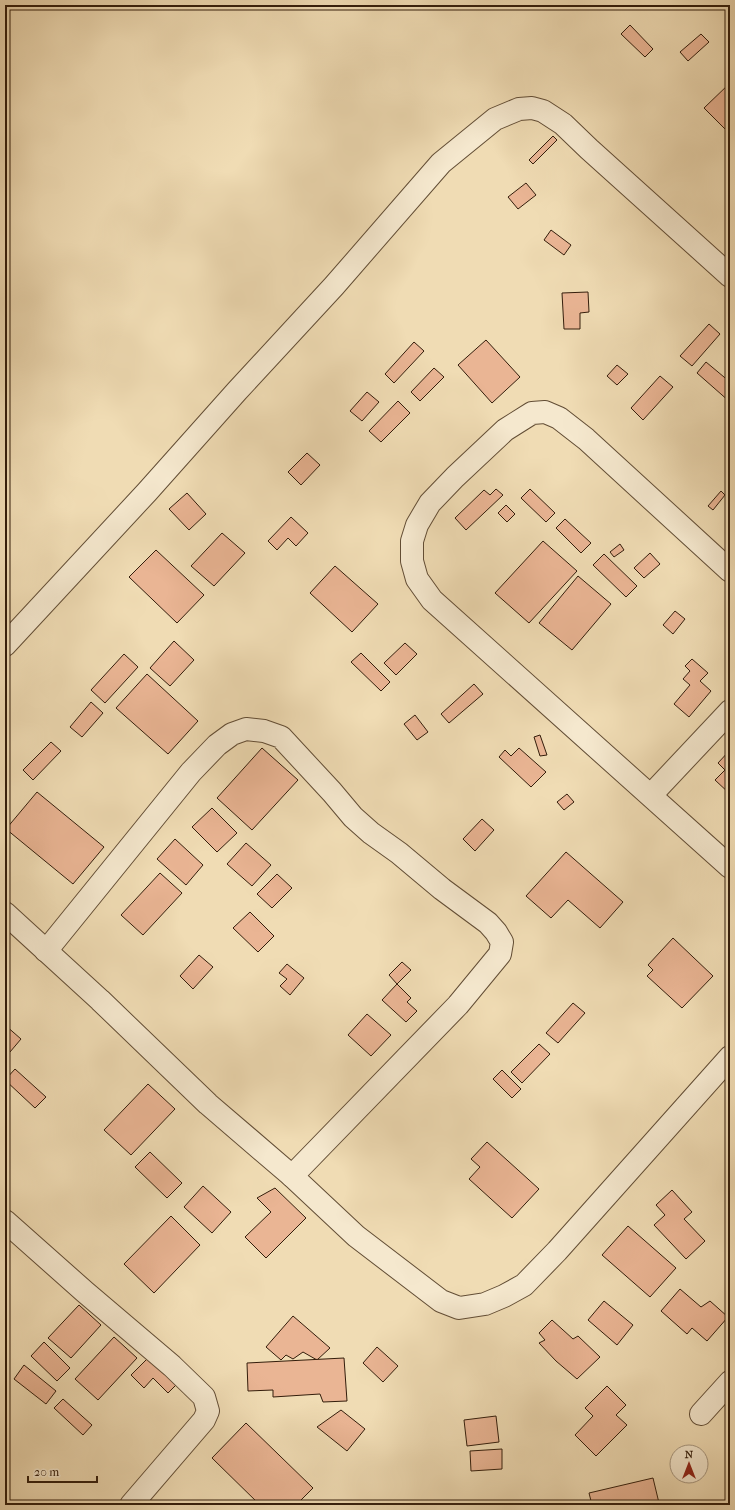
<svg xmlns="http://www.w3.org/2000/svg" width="735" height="1510" viewBox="0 0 735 1510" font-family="'IM FELL French Canon',serif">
	<rect width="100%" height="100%" fill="#f0dcb4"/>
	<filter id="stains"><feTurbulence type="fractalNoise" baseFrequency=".005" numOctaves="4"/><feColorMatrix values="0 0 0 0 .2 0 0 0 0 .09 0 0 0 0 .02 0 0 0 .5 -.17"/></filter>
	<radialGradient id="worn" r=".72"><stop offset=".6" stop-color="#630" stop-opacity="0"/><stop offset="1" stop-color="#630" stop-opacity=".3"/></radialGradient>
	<g fill="#eab594" stroke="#331d0b">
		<polygon points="630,25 653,49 645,57 621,34"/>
		<polygon points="701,34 709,42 688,61 680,52"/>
		<polygon points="730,83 730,134 704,108"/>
		<polygon points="553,136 557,140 533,164 529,160"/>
		<polygon points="526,183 536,195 518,209 508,197"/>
		<polygon points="551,230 571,245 564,255 544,240"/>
		<polygon points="588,292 589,312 580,313 580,329 564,329 562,293"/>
		<polygon points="709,324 720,334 692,366 680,356"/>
		<polygon points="486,340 520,377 492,403 458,365"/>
		<polygon points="414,342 424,351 394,383 385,374"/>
		<polygon points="706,362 730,382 730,402 697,373"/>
		<polygon points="617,365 628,374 617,385 607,376"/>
		<polygon points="434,368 444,377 420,401 411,392"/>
		<polygon points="660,376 673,387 643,420 631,408"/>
		<polygon points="367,392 379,402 362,421 350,411"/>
		<polygon points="398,401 410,413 381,442 369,431"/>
		<polygon points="307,453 320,465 301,485 288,472"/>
		<polygon points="496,489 503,495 466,530 455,518 484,490 490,495"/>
		<polygon points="530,489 555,513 546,522 521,498"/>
		<polygon points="721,491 725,495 713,510 708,506"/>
		<polygon points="187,493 206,514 189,530 169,509"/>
		<polygon points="506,505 515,514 507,522 498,513"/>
		<polygon points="291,517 308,533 296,546 288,538 277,550 268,541"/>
		<polygon points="565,519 591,543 581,553 556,528"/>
		<polygon points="222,533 245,553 214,586 191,566"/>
		<polygon points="543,541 577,571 529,623 495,593"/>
		<polygon points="620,544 624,550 614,557 610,552"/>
		<polygon points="156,550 204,595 177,623 129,577"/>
		<polygon points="650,553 660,564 644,578 634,568"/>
		<polygon points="604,554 637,586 626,597 593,565"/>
		<polygon points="335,566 378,604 352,632 310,593"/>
		<polygon points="578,576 611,604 572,650 539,623"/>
		<polygon points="675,611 685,619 673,634 663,625"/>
		<polygon points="174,641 194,660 170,686 150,668"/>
		<polygon points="405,643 417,654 396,675 384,663"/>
		<polygon points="361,653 390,682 381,691 351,662"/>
		<polygon points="124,654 138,667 105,703 91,690"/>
		<polygon points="692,659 708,673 700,681 711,691 689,717 674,704 690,685 683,679 690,671 685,666"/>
		<polygon points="147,674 198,721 168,754 116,708"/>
		<polygon points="474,684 483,694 449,723 441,714"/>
		<polygon points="91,702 103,713 82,737 70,727"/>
		<polygon points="415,715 428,732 417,740 404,724"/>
		<polygon points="540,735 547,755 540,756 534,737"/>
		<polygon points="51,742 61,751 33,780 23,770"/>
		<polygon points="262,748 298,780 252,830 217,798"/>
		<polygon points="519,748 546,772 531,787 499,757 505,750 511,756"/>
		<polygon points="730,750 730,794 715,780 725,770 718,763"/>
		<polygon points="37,792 104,847 73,884 6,829"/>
		<polygon points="567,794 574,802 564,810 557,802"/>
		<polygon points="212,808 237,833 217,852 192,827"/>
		<polygon points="482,819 494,830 475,851 463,839"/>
		<polygon points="175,839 203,865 186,885 157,859"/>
		<polygon points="246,843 271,865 252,886 227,864"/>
		<polygon points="566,852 623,902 600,928 568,900 551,918 526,896"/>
		<polygon points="160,873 182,893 143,935 121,915"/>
		<polygon points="277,874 292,888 272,908 257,894"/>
		<polygon points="250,912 274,936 258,952 233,928"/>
		<polygon points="673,938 713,976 682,1008 647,976 653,970 648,965"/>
		<polygon points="199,955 213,967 193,989 180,976"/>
		<polygon points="402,962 411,970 397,984 389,975"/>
		<polygon points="287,964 304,978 290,995 280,986 287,979 279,973"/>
		<polygon points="397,984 411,998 407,1002 417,1011 406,1022 382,1000"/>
		<polygon points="573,1003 585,1013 558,1043 546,1033"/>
		<polygon points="367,1014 391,1035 371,1056 348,1035"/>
		<polygon points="5,1025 21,1039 10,1052 5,1047"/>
		<polygon points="539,1044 550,1054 522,1083 511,1072"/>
		<polygon points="15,1069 46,1097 35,1108 5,1080"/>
		<polygon points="502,1070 521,1089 512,1098 493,1079"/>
		<polygon points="148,1084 175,1109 131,1155 104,1130"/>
		<polygon points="487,1142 539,1189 512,1218 469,1179 480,1167 471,1159"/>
		<polygon points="150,1152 182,1183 167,1198 135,1167"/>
		<polygon points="203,1186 231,1212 212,1233 184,1207"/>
		<polygon points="275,1188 306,1218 266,1258 245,1237 271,1212 257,1198"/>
		<polygon points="672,1190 692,1212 684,1219 705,1241 686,1259 654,1225 665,1215 656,1205"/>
		<polygon points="171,1216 200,1245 154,1293 124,1264"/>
		<polygon points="628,1226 676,1268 650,1297 602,1255"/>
		<polygon points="680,1289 701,1307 710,1301 728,1317 707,1341 692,1328 687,1334 661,1311"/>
		<polygon points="604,1301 633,1325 617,1345 588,1320"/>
		<polygon points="79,1305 101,1325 71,1358 48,1338"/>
		<polygon points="293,1316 330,1348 317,1360 303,1352 293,1359 286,1355 281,1360 266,1347"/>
		<polygon points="552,1320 573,1339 578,1336 600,1357 577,1379 556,1361 539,1343 545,1340 539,1333"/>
		<polygon points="114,1337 137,1358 98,1400 75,1379"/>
		<polygon points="44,1342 70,1368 57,1381 31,1356"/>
		<polygon points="377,1347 398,1366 383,1382 363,1363"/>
		<polygon points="150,1356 178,1383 168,1393 153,1378 144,1388 131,1375"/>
		<polygon points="344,1358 347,1401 323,1402 320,1394 273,1397 273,1390 248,1391 247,1363"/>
		<polygon points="24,1365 56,1391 46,1404 14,1379"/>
		<polygon points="607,1386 626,1405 616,1415 627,1425 596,1456 575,1435 593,1416 585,1408"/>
		<polygon points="63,1399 92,1425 83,1435 54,1408"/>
		<polygon points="341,1410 365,1429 347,1451 317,1427"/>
		<polygon points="496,1416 499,1442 467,1446 464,1420"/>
		<polygon points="246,1423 313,1488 296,1505 260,1505 212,1458"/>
		<polygon points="502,1449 502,1469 471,1471 470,1451"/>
		<polygon points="653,1478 659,1503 652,1505 592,1505 589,1493"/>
	</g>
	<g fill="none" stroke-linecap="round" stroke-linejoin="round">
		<g stroke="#624d35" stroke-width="24">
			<g id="street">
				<polyline points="730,571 586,439 559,418 545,412 532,413 505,430 455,477 430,503 417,525 412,541 412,561 417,579 432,600 730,867"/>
				<polyline points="5,645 147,492 237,391 334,286 441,163 495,119 519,109 532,108 543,111 563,124 589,149 730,276"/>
				<polyline points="651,795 730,711"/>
				<polyline points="5,913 100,1000 208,1104 292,1176 356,1236 441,1301 459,1308 485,1304 504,1296 524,1285 557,1251 730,1057"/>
				<polyline points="46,951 191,772 217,745 232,734 246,729 264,731 281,737 332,792 353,817 371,833 399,853 442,889 488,923 496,932 502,942 500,954 458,1005 292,1176"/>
				<polyline points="5,1221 85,1292 172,1366 204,1397 208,1411 204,1420 131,1505"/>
				<polyline points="701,1414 730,1382"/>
			</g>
		</g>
		<use href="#street" stroke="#f5e8ce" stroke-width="22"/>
	</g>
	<rect width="735" height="1510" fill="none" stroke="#f0dcb4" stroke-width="20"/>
	<rect x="6" y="6" width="723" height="1498" fill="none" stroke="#331d0b" stroke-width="2"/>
	<rect x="10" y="10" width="715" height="1490" fill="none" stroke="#331d0b"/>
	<g transform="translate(689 1464)"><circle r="19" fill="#f5e8ce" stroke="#a79780"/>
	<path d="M0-3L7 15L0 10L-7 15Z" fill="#8f2418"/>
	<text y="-6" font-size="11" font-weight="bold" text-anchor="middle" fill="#331d0b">N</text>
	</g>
	<path d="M28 1476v6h69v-6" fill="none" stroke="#331d0b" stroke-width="2"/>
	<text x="34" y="1476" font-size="12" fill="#331d0b" stroke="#f5e8ce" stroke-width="3" paint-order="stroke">20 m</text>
	<rect width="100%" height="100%" filter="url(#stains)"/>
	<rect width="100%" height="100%" fill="url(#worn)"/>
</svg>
